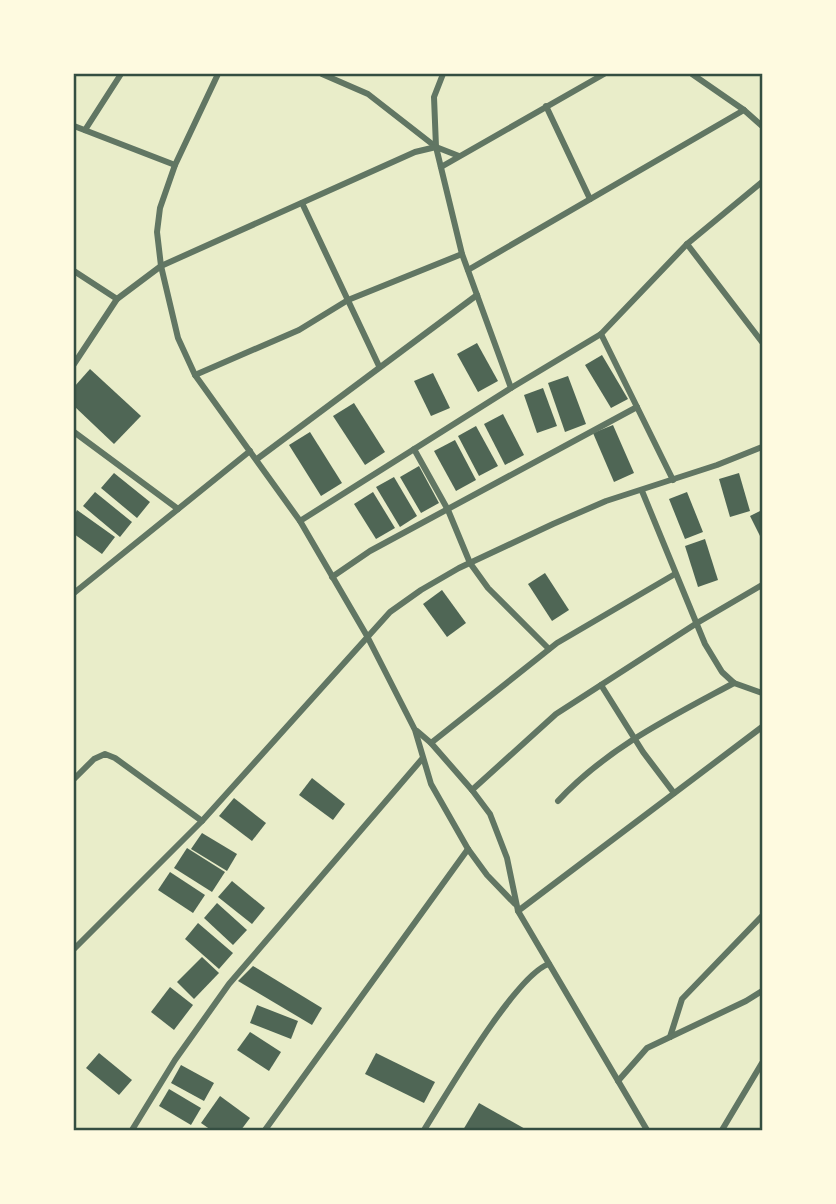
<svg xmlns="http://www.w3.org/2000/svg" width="836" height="1204" viewBox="0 0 836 1204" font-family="Manrope,sans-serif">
	<rect width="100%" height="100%" fill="#e9edc9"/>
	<g fill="#4f6655">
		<polygon points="477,343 498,381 478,392 457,354"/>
		<polygon points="602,355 628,399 611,408 585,365"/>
		<polygon points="90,369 141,416 114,444 74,406 74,387"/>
		<polygon points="433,373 450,408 431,416 414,381"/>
		<polygon points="568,376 586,424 565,432 548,383"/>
		<polygon points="543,388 557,426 537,433 524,395"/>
		<polygon points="354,403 385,452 365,465 333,416"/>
		<polygon points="503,414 524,455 505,465 484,424"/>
		<polygon points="613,425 634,473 614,482 593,433"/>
		<polygon points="476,426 498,466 479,476 458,436"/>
		<polygon points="310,432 342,483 321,496 289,445"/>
		<polygon points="455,440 476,480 456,491 434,451"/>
		<polygon points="419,466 439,503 421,513 400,477"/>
		<polygon points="114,473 150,502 137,518 101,488"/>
		<polygon points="739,473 750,511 730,517 719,479"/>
		<polygon points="394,477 417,516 400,527 376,487"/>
		<polygon points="95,492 132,522 120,537 83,506"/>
		<polygon points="373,492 395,528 376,539 354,504"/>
		<polygon points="687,492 703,532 685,539 669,499"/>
		<polygon points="77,510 115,537 102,554 74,534 74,516"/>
		<polygon points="762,510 762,540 750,516"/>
		<polygon points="705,539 718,580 698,587 685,546"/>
		<polygon points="545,573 569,610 552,621 528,584"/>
		<polygon points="442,590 466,623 447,637 423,604"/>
		<polygon points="312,778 345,804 333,820 299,795"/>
		<polygon points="234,798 266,823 252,841 219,816"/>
		<polygon points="202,833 237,854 227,871 191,849"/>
		<polygon points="187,848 225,872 212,892 174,868"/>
		<polygon points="170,872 205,895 193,913 158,890"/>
		<polygon points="232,881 265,908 252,924 218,897"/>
		<polygon points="217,903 247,930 233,945 204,918"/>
		<polygon points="198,923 233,953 219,969 185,939"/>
		<polygon points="202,957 219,973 194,999 177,982"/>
		<polygon points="253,966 322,1008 312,1025 238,981"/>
		<polygon points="170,987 193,1005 174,1030 151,1012"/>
		<polygon points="257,1005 298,1021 291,1039 250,1023"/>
		<polygon points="250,1032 281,1052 269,1071 237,1050"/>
		<polygon points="99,1053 132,1080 119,1095 86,1068"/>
		<polygon points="376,1053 435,1082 424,1103 365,1074"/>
		<polygon points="181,1065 214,1083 204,1101 171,1083"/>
		<polygon points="169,1089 201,1108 191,1125 159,1106"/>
		<polygon points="220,1096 250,1118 241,1130 211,1130 201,1123"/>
		<polygon points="479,1103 527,1130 463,1130"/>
	</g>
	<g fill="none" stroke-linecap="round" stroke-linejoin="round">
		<g stroke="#617663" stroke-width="6">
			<polyline points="218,74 175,165 160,208 157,232 161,266 178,338 195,375 300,521 367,636 415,730 431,784 468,849 487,875 515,904"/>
			<polyline points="322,74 368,94 436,147 459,156"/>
			<polyline points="443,74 434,97 436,147 462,254 511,388"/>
			<polyline points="692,74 744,110 762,126"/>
			<polyline points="546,106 590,199"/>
			<polyline points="74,126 175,165"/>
			<polyline points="85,130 121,74"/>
			<polyline points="441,167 604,74"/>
			<polyline points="302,203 379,366"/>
			<polyline points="687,244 762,342"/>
			<polyline points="468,270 744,110"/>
			<polyline points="74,271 117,299"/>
			<polyline points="601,334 673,480"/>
			<polyline points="74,364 117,299 161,266 415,152 436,147"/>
			<polyline points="195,375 299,330 348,300 462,254"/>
			<polyline points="74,432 178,509"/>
			<polyline points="414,449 448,510 470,563 488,588 549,649"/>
			<polyline points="257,459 477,295"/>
			<polyline points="642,491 705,644 722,672 734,683 762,693"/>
			<polyline points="300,521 511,388 601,334 687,244 762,182"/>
			<polyline points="332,577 370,551 637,407"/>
			<polyline points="74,593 250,451"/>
			<polyline points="601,685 643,752 674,793"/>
			<polyline points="417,731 431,743 472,790 490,814 507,858 518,911 647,1130"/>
			<polyline points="431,743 557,643 675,574"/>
			<polyline points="74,779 94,759 105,754 115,758 202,821"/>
			<polyline points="472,790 556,714 697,623 762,585"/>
			<path d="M558 801C607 748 671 717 734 683"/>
			<polyline points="518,911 762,727"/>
			<polyline points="74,949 202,821 390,612 421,590 459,568 553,524 606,501 717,465 762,447"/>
			<polyline points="670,1037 682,999 762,916"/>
			<polyline points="618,1081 647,1048 746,1001 762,991"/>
			<polyline points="132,1130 175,1060 229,984 422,759"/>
			<polyline points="265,1130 468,849"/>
			<path d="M424 1130C445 1097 516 974 549 964"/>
			<polyline points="722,1130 762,1063"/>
		</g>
	</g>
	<rect width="836" height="1204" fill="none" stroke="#fefae0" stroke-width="150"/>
	<rect x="75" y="75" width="686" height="1054" fill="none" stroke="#344e41" stroke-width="2.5"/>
</svg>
